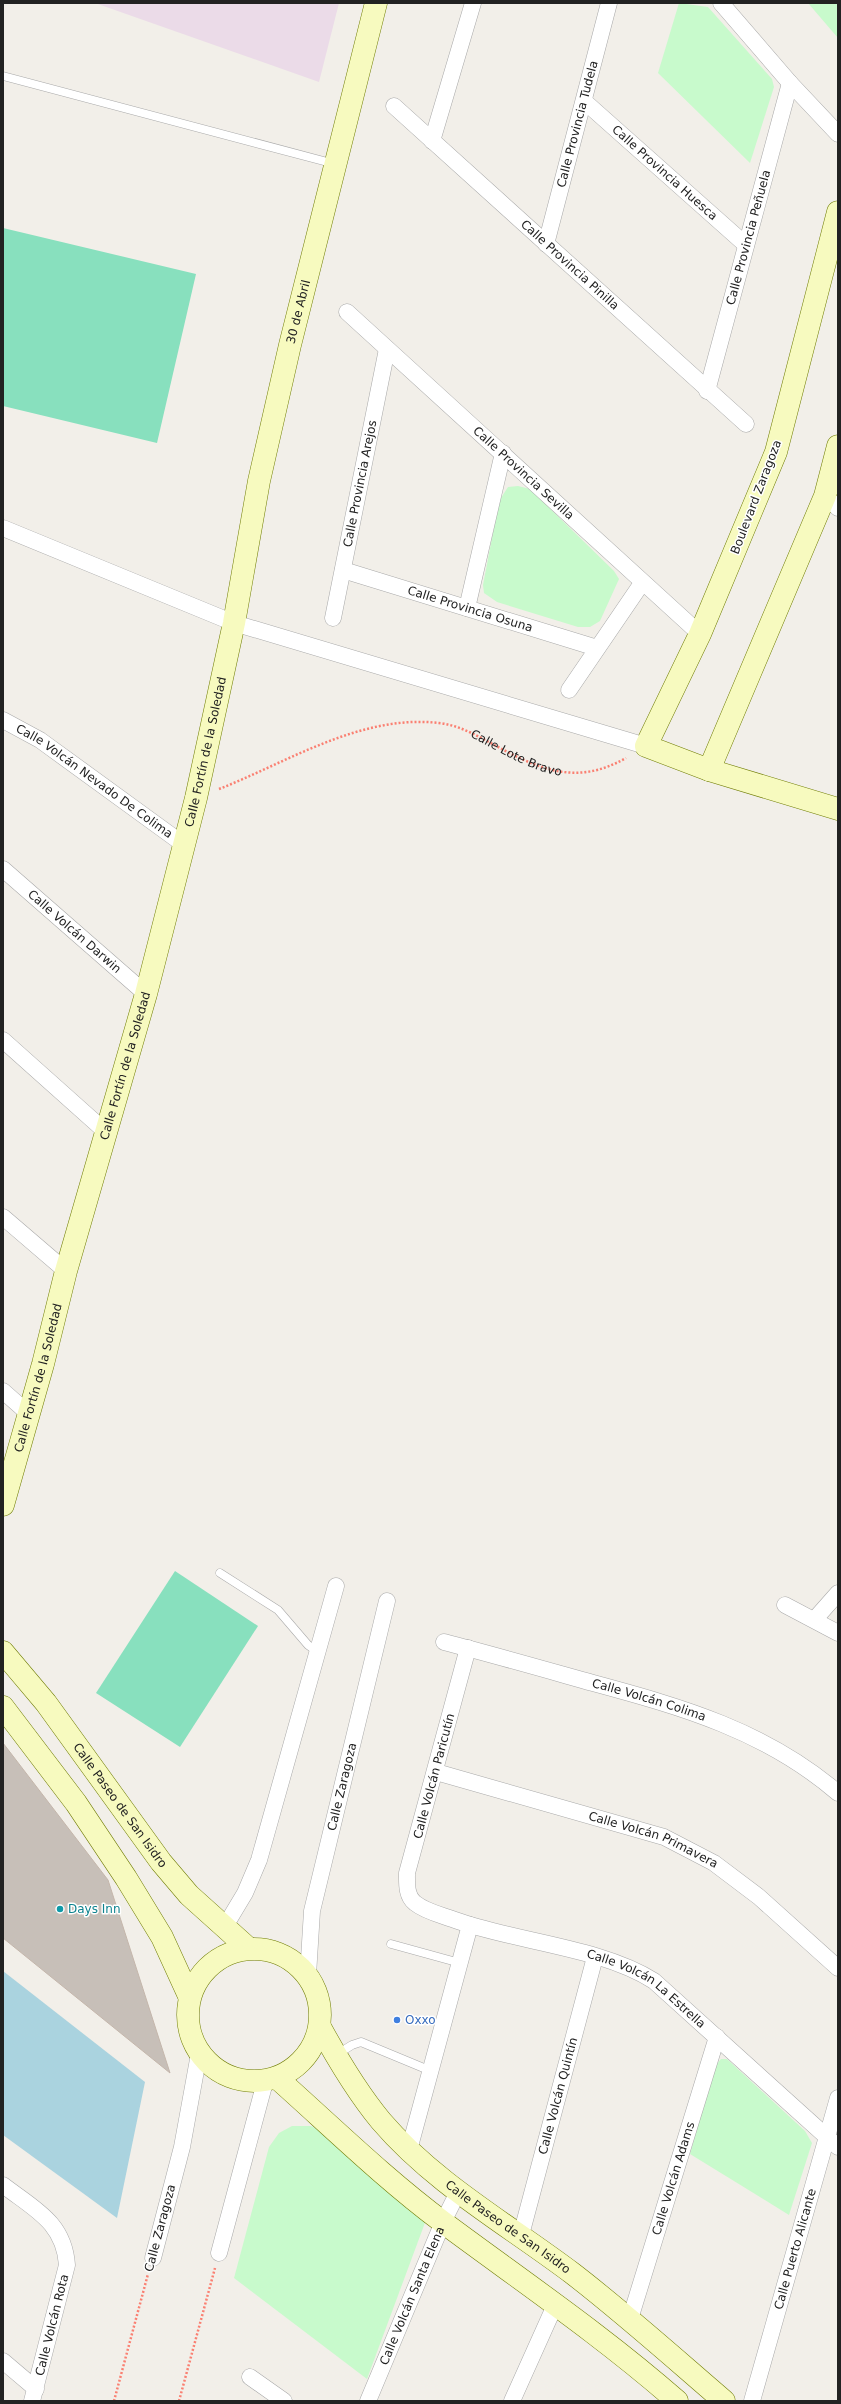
<svg xmlns="http://www.w3.org/2000/svg" width="841" height="2404" viewBox="0 0 841 2404" font-family="'DejaVu Sans',sans-serif">
	<rect width="100%" height="100%" fill="#f2efe9"/>
	<polygon fill="#ebdbe8" points="95,3 339,3 319,82"/>
	<g fill="#c8facc">
		<polygon points="679,3 708,7 772,79 774,87 750,163 658,73"/>
		<polygon points="808,3 838,3 838,38"/>
		<polygon points="518,486 530,489 614,571 619,579 600,621 590,627 578,627 497,602 484,593 483,585 499,501 508,487"/>
		<polygon points="721,2059 727,2059 805,2131 812,2143 789,2215 690,2154 714,2067"/>
		<polygon points="292,2126 311,2126 319,2130 426,2220 367,2379 234,2278 269,2147 279,2133"/>
	</g>
	<g fill="#88e0be">
		<polygon points="3,228 196,274 157,443 3,406"/>
		<polygon points="175,1571 258,1626 180,1747 96,1693"/>
	</g>
	<polygon fill="#aad3df" points="3,1971 145,2082 117,2218 3,2135"/>
	<polygon fill="#c7bfb8" stroke="#c4b6ab" points="3,1743 108,1880 170,2073 3,1938"/>
	<g fill="none" stroke-linecap="round" stroke-linejoin="round">
		<g stroke="#a9a9a9" stroke-width="9">
			<g id="lane">
				<polyline points="3,76 335,164"/>
				<polyline points="220,1573 278,1610 308,1645 318,1652"/>
				<polyline points="391,1944 460,1963"/>
				<polyline points="336,2055 352,2045 361,2042 431,2071"/>
			</g>
		</g>
		<g stroke="#a9a9a9" stroke-width="17">
			<g id="street">
				<polyline points="721,3 790,83 838,134"/>
				<path id="s2" d="M584 101 746 245"/>
				<path id="s3" d="M394 106 746 424"/>
				<polyline points="432,141 473,3"/>
				<path id="s4" d="M546 244 609 3"/>
				<path id="s5" d="M347 312 700 634"/>
				<path id="s6" d="M707 391 790 83"/>
				<polyline points="825,496 838,508"/>
				<polyline points="3,528 234,623 646,746"/>
				<path id="s7" d="M343 570 597 648"/>
				<polyline points="467,608 503,453"/>
				<path id="s8" d="M333 618 387 349"/>
				<polyline points="569,690 642,583"/>
				<path id="s9" d="M3 720 40 740 183 844"/>
				<path id="s10" d="M3 869 146 994"/>
				<polyline points="3,1040 106,1132"/>
				<polyline points="3,1217 66,1271"/>
				<polyline points="3,1391 29,1414"/>
				<polyline points="785,1605 838,1633"/>
				<polyline points="815,1619 838,1593"/>
				<path id="s11" d="M444 1642C494 1655 543 1669 593 1683 682 1707 766 1731 838 1793"/>
				<path id="s12" d="M468 1648 407 1873C407 1883 406 1896 415 1903 426 1912 442 1915 455 1920 516 1942 600 1947 654 1981L838 2147"/>
				<path id="s13" d="M436 1772 664 1837 714 1863 759 1897 838 1968"/>
				<polyline points="224,1928 245,1893 259,1860 336,1586"/>
				<path id="s14" d="M308 1975 312 1911 387 1601"/>
				<polyline points="409,2150 470,1925"/>
				<path d="M3 2185C34 2209 64 2222 67 2265L32 2401"/>
				<path id="s15" d="M521 2235 595 1957"/>
				<polyline points="219,2253 265,2082"/>
				<polyline points="153,2258 182,2147 199,2054"/>
				<path id="s16" d="M630 2319 717 2037"/>
				<polyline points="3,2361 36,2389"/>
				<polyline points="250,2377 284,2401"/>
				<path id="s17" d="M368 2401 443 2222 458 2192"/>
				<polyline points="512,2401 556,2303"/>
				<path id="s18" d="M752 2401 838 2098"/>
			</g>
		</g>
		<g stroke="#707d05" stroke-width="23">
			<g id="secondary">
				<polyline points="838,212 776,452 700,634 646,746 709,770 838,809"/>
				<polyline points="709,770 825,496 838,446"/>
				<path id="s19" d="M3 1505 43 1364 66 1271 146 994 196 798 234 623 259 481 290 345 376 3"/>
				<path id="s20" d="M3 1652 46 1703 161 1862 189 1895 248 1948"/>
				<polyline points="3,1707 76,1803 126,1878 162,1937 189,1996"/>
				<circle cx="254" cy="2015" r="66"/>
				<path id="s21" d="M320 2027C338 2060 357 2092 381 2121 434 2183 507 2224 572 2273 624 2313 674 2358 724 2401"/>
				<path d="M277 2078C332 2127 385 2179 444 2223 522 2281 603 2336 677 2401"/>
			</g>
		</g>
		<g stroke="#fa8072" stroke-width="2.5" stroke-dasharray="2 2" stroke-linecap="butt">
			<path id="s1" d="M219 789C288 762 361 714 439 723 457 725 472 733 487 741 535 767 573 788 626 758"/>
			<polyline points="114,2401 148,2274"/>
			<polyline points="179,2401 215,2268"/>
		</g>
		<use href="#lane" stroke="#fff" stroke-width="8"/>
		<use href="#street" stroke="#fff" stroke-width="16"/>
		<use href="#secondary" stroke="#f7fabf" stroke-width="22"/>
	</g>
	<circle fill="#0f9aa8" stroke="#fff" stroke-width="1.5" cx="60" cy="1909" r="4"/>
	<circle fill="#3f7fe0" stroke="#fff" stroke-width="1.5" cx="397" cy="2020" r="4"/>
	<g text-anchor="middle" stroke-width="3" stroke-linejoin="round" paint-order="stroke">
		<g font-size="12" fill="#222" stroke="#fff">
			<text dy="4" stroke="none"><textPath href="#s4" startOffset="124">Calle Provincia Tudela</textPath></text>
			<text dy="4" stroke="none"><textPath href="#s2" startOffset="108">Calle Provincia Huesca</textPath></text>
			<text dy="4" stroke="none"><textPath href="#s6" startOffset="159">Calle Provincia Peñuela</textPath></text>
			<text dy="4" stroke="none"><textPath href="#s3" startOffset="237">Calle Provincia Pinilla</textPath></text>
			<text dy="4" stroke="none"><textPath href="#s19" startOffset="1230">30 de Abril</textPath></text>
			<text dy="4" stroke="none"><textPath href="#s5" startOffset="239">Calle Provincia Sevilla</textPath></text>
			<text dy="4" stroke="none"><textPath href="#s8" startOffset="137">Calle Provincia Arejos</textPath></text>
			<text transform="translate(756 497) rotate(-69)" y="4">Boulevard Zaragoza</text>
			<text dy="4" stroke="none"><textPath href="#s7" startOffset="133">Calle Provincia Osuna</textPath></text>
			<text dy="4" stroke="none"><textPath href="#s19" startOffset="780">Calle Fortín de la Soledad</textPath></text>
			<text dy="4" stroke="none"><textPath href="#s1" startOffset="316">Calle Lote Bravo</textPath></text>
			<text dy="4" stroke="none"><textPath href="#s9" startOffset="110">Calle Volcán Nevado De Colima</textPath></text>
			<text dy="4" stroke="none"><textPath href="#s10" startOffset="95">Calle Volcán Darwin</textPath></text>
			<text dy="4" stroke="none"><textPath href="#s19" startOffset="456">Calle Fortín de la Soledad</textPath></text>
			<text dy="4" stroke="none"><textPath href="#s19" startOffset="132">Calle Fortín de la Soledad</textPath></text>
			<text dy="4" stroke="none"><textPath href="#s11" startOffset="213">Calle Volcán Colima</textPath></text>
			<text transform="translate(434 1776) rotate(-75)" y="4">Calle Volcán Paricutín</text>
			<text dy="4" stroke="none"><textPath href="#s14" startOffset="192">Calle Zaragoza</textPath></text>
			<text dy="4" stroke="none"><textPath href="#s20" startOffset="193">Calle Paseo de San Isidro</textPath></text>
			<text dy="4" stroke="none"><textPath href="#s13" startOffset="228">Calle Volcán Primavera</textPath></text>
			<text dy="4" stroke="none"><textPath href="#s12" startOffset="515">Calle Volcán La Estrella</textPath></text>
			<text dy="4" stroke="none"><textPath href="#s15" startOffset="144">Calle Volcán Quintín</textPath></text>
			<text dy="4" stroke="none"><textPath href="#s16" startOffset="147">Calle Volcán Adams</textPath></text>
			<text dy="4" stroke="none"><textPath href="#s21" startOffset="278">Calle Paseo de San Isidro</textPath></text>
			<text transform="translate(160 2228) rotate(-75)" y="4">Calle Zaragoza</text>
			<text dy="4" stroke="none"><textPath href="#s18" startOffset="158">Calle Puerto Alicante</textPath></text>
			<text dy="4" stroke="none"><textPath href="#s17" startOffset="114">Calle Volcán Santa Elena</textPath></text>
			<text transform="translate(52 2325) rotate(-76)" y="4">Calle Volcán Rota</text>
		</g>
		<g font-size="12" fill="#0d838f" stroke="#fff" text-anchor="start">
			<text x="68" y="1913">Days Inn</text>
		</g>
		<g font-size="12" fill="#366cbe" stroke="#fff" text-anchor="start">
			<text x="405" y="2024">Oxxo</text>
		</g>
	</g>
	<rect width="841" height="2404" fill="none" stroke="#222222" stroke-width="8"/>
</svg>
